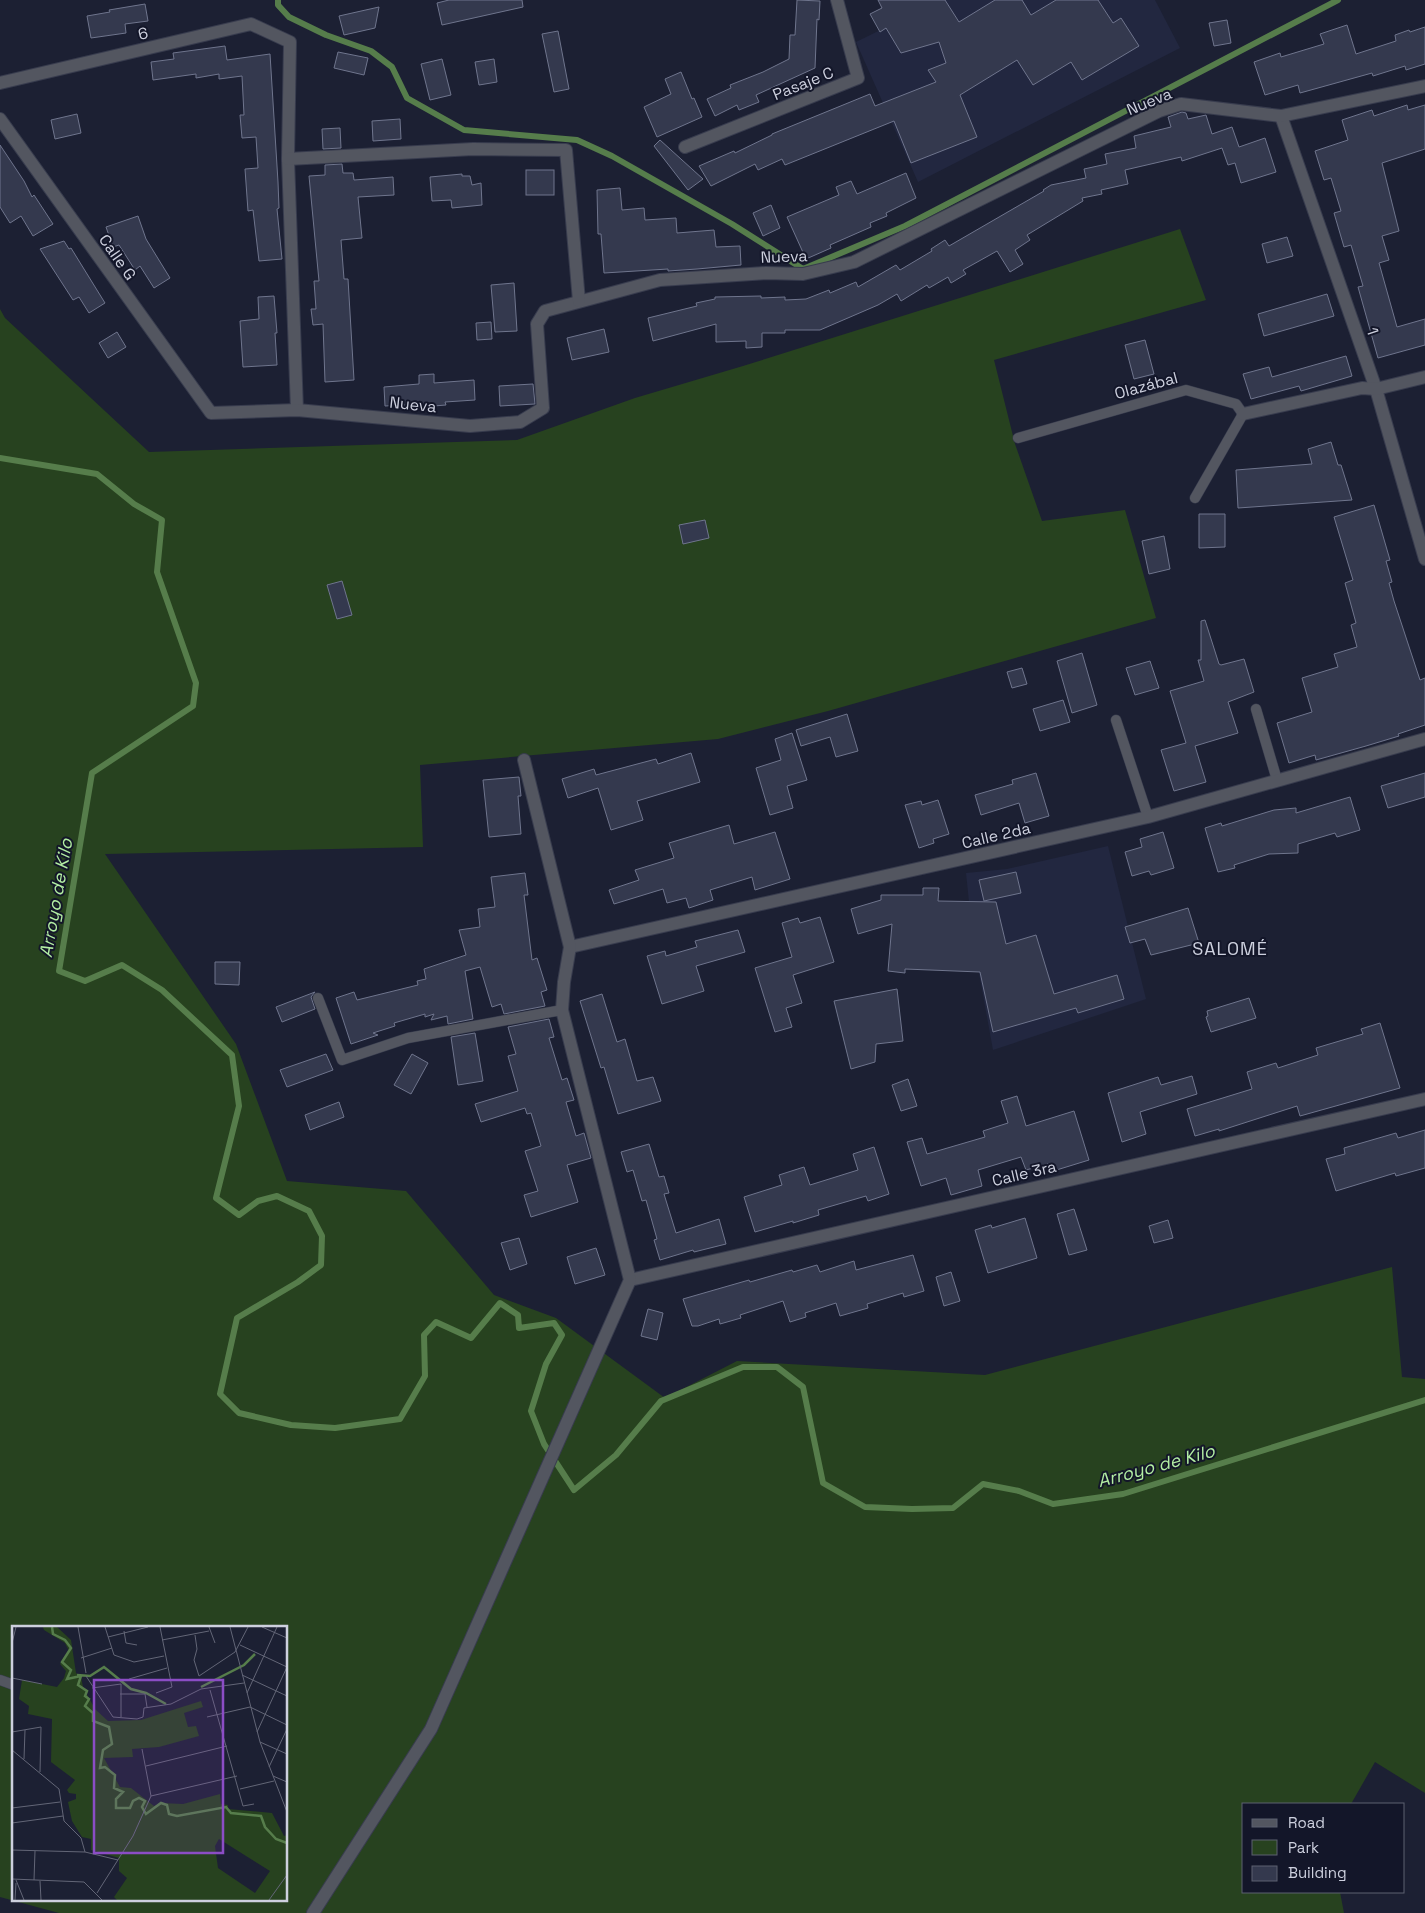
<svg xmlns="http://www.w3.org/2000/svg" width="1425" height="1913" viewBox="0 0 1425 1913" font-family="'Space Grotesk',sans-serif">
	<rect width="100%" height="100%" fill="#1c2033"/>
	<g fill="#222740">
		<polygon points="934,0 1155,0 1180,48 918,182 856,42 917,12"/>
		<polygon points="1108,846 1146,999 993,1050 973,940 966,873 1007,869"/>
	</g>
	<path fill="#27421f" fill-rule="evenodd" d="M1180 229 1206 300 994 360 1015 444 1042 521 1125 510 1156 618 828 711 718 739 420 765 423 847 105 854 236 1044 287 1181 406 1191 494 1295 556 1318 665 1398 737 1361 985 1375 1392 1267 1402 1377 1425 1379V1793L1375 1762 1351 1804H1244V1892H1340L1344 1913H59L0 1897V309L5 318 149 452 517 440 635 398 743 366ZM14 1627H286V1899H14Z"/>
	<g fill="none" stroke-linecap="round" stroke-linejoin="round">
		<g stroke="#567d4b" stroke-width="6">
			<polyline points="278,0 278,5 289,17 326,35 371,51 392,67 407,98 464,130 577,140 612,156 732,224 803,269 905,226 1338,0"/>
			<polyline points="0,458 97,474 134,504 162,520 157,572 196,683 193,706 92,773 59,971 85,981 122,965 162,990 232,1055 239,1106 216,1198 239,1215 258,1201 277,1196 309,1211 322,1236 321,1265 298,1282 237,1318 220,1394 239,1413 291,1425 335,1428 400,1419 425,1376 424,1335 436,1322 471,1338 500,1303 518,1315 519,1328 554,1323 562,1335 546,1364 531,1411 544,1444 574,1490 616,1455 661,1401 743,1367 777,1367 803,1387 823,1483 865,1507 912,1509 953,1508 983,1484 1019,1491 1053,1504 1123,1494 1425,1400"/>
		</g>
	</g>
	<g fill="#34394e" stroke="#6f758d">
		<polygon points="449,0 522,0 523,7 442,25 437,3"/>
		<polygon points="797,0 820,1 819,20 817,19 815,68 756,95 759,102 739,110 737,105 715,116 707,99 731,88 730,85 763,72 789,59 790,35 795,35"/>
		<polygon points="878,0 945,0 959,22 995,0 1022,0 1031,15 1056,0 1098,0 1113,23 1121,18 1139,46 1082,80 1071,62 1033,85 1017,60 960,95 977,137 911,163 894,121 785,165 782,159 758,170 755,164 711,186 699,166 734,151 735,153 772,135 772,134 870,94 875,106 936,82 928,70 946,63 939,42 901,53 886,28 880,32 870,14 882,8"/>
		<polygon points="145,4 148,21 125,24 126,33 91,38 87,16 110,12 109,10"/>
		<polygon points="379,7 375,28 344,35 339,16"/>
		<polygon points="1227,20 1231,43 1214,46 1209,23"/>
		<polygon points="1347,25 1356,54 1396,41 1395,35 1409,30 1410,32 1425,27 1425,64 1406,70 1405,66 1373,76 1372,73 1300,93 1298,85 1265,95 1254,62 1280,53 1281,57 1324,44 1320,34"/>
		<polygon points="558,31 569,89 554,92 542,34"/>
		<polygon points="225,46 227,60 270,54 278,182 279,208 277,209 282,259 259,261 253,210 248,211 245,169 258,168 256,137 242,138 240,115 244,115 242,76 219,79 219,74 196,78 196,74 153,80 151,62 174,59 173,53"/>
		<polygon points="338,52 368,58 364,75 334,68"/>
		<polygon points="442,59 451,95 430,100 421,64"/>
		<polygon points="494,59 497,82 479,85 475,62"/>
		<polygon points="681,72 692,99 694,98 702,117 657,137 644,107 671,94 665,79"/>
		<polygon points="1407,105 1408,110 1425,105 1425,149 1382,163 1399,231 1382,236 1389,260 1379,263 1397,327 1425,319 1425,345 1378,358 1358,287 1363,286 1351,245 1344,247 1334,213 1341,211 1331,178 1324,180 1315,151 1348,140 1342,120 1372,110 1374,116"/>
		<polygon points="1182,112 1186,113 1188,119 1206,115 1212,134 1232,127 1239,147 1265,138 1276,172 1241,183 1235,163 1228,165 1222,148 1182,161 1181,157 1125,170 1128,184 1101,190 1102,194 1082,198 1083,201 1027,235 1030,240 1015,250 1023,264 1010,272 997,251 963,270 966,274 951,283 948,277 929,288 927,285 901,301 897,294 878,305 820,330 785,330 785,333 762,333 762,347 746,348 746,341 716,342 716,324 653,341 648,318 697,306 696,303 715,299 715,297 761,296 761,298 785,297 785,300 806,299 829,290 830,293 856,282 858,287 896,265 900,270 932,251 931,249 945,240 949,246 1044,191 1043,190 1051,185 1086,178 1084,169 1107,164 1105,154 1136,148 1134,136 1171,127 1168,117"/>
		<polygon points="77,114 81,133 55,139 51,120"/>
		<polygon points="400,119 401,139 373,141 372,121"/>
		<polygon points="340,128 341,148 323,149 322,129"/>
		<polygon points="660,140 703,179 688,190 654,146"/>
		<polygon points="0,145 24,181 32,197 34,195 53,224 33,236 21,216 10,223 0,207"/>
		<polygon points="342,164 343,173 353,173 354,180 393,177 394,195 358,197 362,238 341,240 344,279 348,279 354,380 325,382 323,324 313,325 311,309 316,309 314,281 319,281 309,176 325,175 325,165"/>
		<rect x="526" y="170" width="28" height="25"/>
		<polygon points="906,173 916,198 886,213 887,216 870,223 871,227 830,245 831,248 806,259 787,217 839,195 836,187 851,181 857,194"/>
		<polygon points="462,174 462,176 470,176 472,185 481,183 482,205 452,208 451,200 432,201 430,177"/>
		<polygon points="620,188 622,210 644,208 645,220 676,218 677,233 714,230 716,247 740,246 741,265 697,269 668,271 668,269 604,273 601,234 598,234 597,190"/>
		<polygon points="771,205 780,228 763,236 753,213"/>
		<polygon points="138,216 146,239 170,278 154,288 140,266 135,270 119,245 113,247 106,227"/>
		<polygon points="1287,237 1293,256 1267,263 1262,244"/>
		<polygon points="64,241 69,249 71,248 105,303 89,313 79,297 73,300 40,249"/>
		<polygon points="514,283 517,331 495,332 491,285"/>
		<polygon points="1327,294 1334,316 1264,336 1258,314"/>
		<polygon points="274,296 277,333 275,333 277,365 243,367 240,321 259,319 258,297"/>
		<polygon points="491,322 492,339 477,340 476,323"/>
		<polygon points="604,329 609,352 572,360 567,338"/>
		<polygon points="117,332 126,347 108,358 99,343"/>
		<polygon points="1145,340 1154,374 1134,379 1125,345"/>
		<polygon points="1346,356 1352,376 1301,391 1299,386 1251,399 1243,374 1269,367 1272,377"/>
		<polygon points="434,374 434,383 474,380 475,400 445,402 446,405 421,407 421,404 385,406 384,387 419,384 419,375"/>
		<polygon points="533,384 535,404 500,406 499,386"/>
		<polygon points="1331,442 1338,465 1341,465 1352,500 1238,508 1236,470 1312,464 1308,449"/>
		<polygon points="1374,505 1390,560 1386,561 1392,582 1389,583 1394,601 1420,680 1425,678 1425,725 1398,734 1399,736 1366,746 1316,760 1315,755 1289,763 1277,723 1312,712 1302,678 1338,667 1334,654 1357,647 1351,625 1356,623 1345,583 1353,580 1334,517"/>
		<polygon points="1199,514 1225,514 1225,547 1199,548"/>
		<polygon points="705,520 709,538 683,544 679,525"/>
		<polygon points="1164,536 1170,569 1149,574 1142,541"/>
		<polygon points="342,581 352,615 337,619 327,585"/>
		<polygon points="1205,620 1219,664 1221,665 1244,659 1254,692 1228,702 1238,733 1195,746 1206,782 1174,791 1161,750 1186,743 1170,691 1204,681 1198,660 1201,660 1201,621"/>
		<polygon points="1082,653 1097,705 1072,713 1057,661"/>
		<polygon points="1150,661 1159,688 1135,695 1126,668"/>
		<polygon points="1022,668 1027,684 1012,688 1007,672"/>
		<polygon points="1063,700 1070,722 1040,731 1033,709"/>
		<polygon points="847,714 858,751 836,757 830,737 801,746 796,730"/>
		<polygon points="792,733 807,780 787,786 793,808 770,815 756,768 781,760 775,739"/>
		<polygon points="691,753 700,782 637,801 643,820 611,830 598,788 568,798 562,779 594,769 596,775 656,759 658,764"/>
		<polygon points="1036,773 1049,816 1025,823 1019,803 981,815 975,795 1013,784 1012,780"/>
		<polygon points="1425,773 1425,797 1388,808 1381,786"/>
		<polygon points="519,777 521,796 518,796 521,834 489,837 483,780"/>
		<polygon points="1350,797 1360,830 1337,837 1335,833 1298,844 1298,853 1269,854 1234,865 1235,868 1218,872 1205,828 1221,823 1222,826 1274,810 1296,808 1296,813"/>
		<polygon points="938,800 949,834 933,839 934,843 919,848 905,805 921,801 922,805"/>
		<polygon points="729,825 734,844 775,832 790,879 755,890 752,877 710,890 713,900 689,908 686,898 667,903 663,889 614,904 609,890 639,880 635,870 674,858 669,843"/>
		<polygon points="1163,832 1174,868 1151,875 1149,871 1132,876 1125,852 1142,847 1140,839"/>
		<polygon points="1016,872 1021,893 984,901 979,880"/>
		<polygon points="525,873 528,895 524,895 532,960 537,958 547,990 541,992 545,1006 504,1014 501,1004 492,1007 480,967 465,971 473,1019 448,1024 447,1016 431,1020 434,1014 425,1017 425,1014 394,1023 395,1026 373,1033 378,1035 351,1044 336,998 354,992 357,1000 418,985 417,981 426,979 424,969 466,955 459,930 480,927 478,909 495,907 491,877"/>
		<polygon points="923,888 939,888 938,901 996,902 1006,944 1036,935 1054,994 1117,975 1124,999 1078,1013 1076,1008 993,1032 980,972 905,969 905,973 888,971 892,924 858,934 851,909 881,900 881,895 923,895"/>
		<polygon points="1188,908 1199,943 1151,955 1145,939 1130,943 1125,927"/>
		<polygon points="820,917 834,962 793,975 802,1003 786,1008 792,1027 775,1032 755,968 792,957 782,923 798,918 800,923"/>
		<polygon points="738,930 745,952 696,966 704,991 662,1004 647,956 665,951 666,956 697,947 695,941"/>
		<polygon points="215,962 240,962 239,985 215,984"/>
		<polygon points="897,989 903,1041 876,1044 875,1062 851,1069 834,1001"/>
		<polygon points="315,992 311,997 315,1009 282,1022 276,1007"/>
		<polygon points="602,994 617,1042 625,1039 637,1081 653,1077 661,1101 618,1114 604,1067 601,1068 580,1001"/>
		<polygon points="1249,998 1256,1018 1211,1032 1206,1017 1208,1016 1207,1011"/>
		<polygon points="549,1019 554,1037 549,1038 562,1080 567,1078 574,1100 566,1102 576,1136 584,1133 591,1158 567,1165 578,1202 531,1217 524,1195 538,1191 525,1151 541,1146 531,1113 527,1114 525,1108 481,1122 475,1104 518,1091 508,1056 516,1054 508,1027"/>
		<polygon points="1380,1023 1400,1088 1300,1116 1297,1106 1219,1131 1219,1129 1195,1136 1187,1109 1252,1089 1247,1072 1276,1063 1278,1068 1318,1055 1316,1048 1363,1034 1361,1029"/>
		<polygon points="475,1033 483,1081 458,1085 451,1037"/>
		<polygon points="326,1054 333,1070 287,1087 280,1070"/>
		<polygon points="412,1054 428,1063 411,1094 394,1085"/>
		<polygon points="1192,1076 1197,1094 1140,1112 1146,1134 1122,1142 1108,1093 1158,1077 1161,1085"/>
		<polygon points="908,1079 917,1106 901,1111 892,1085"/>
		<polygon points="1017,1096 1026,1126 1074,1111 1089,1160 1050,1172 1048,1164 1026,1170 1021,1157 978,1170 982,1186 951,1195 946,1178 921,1186 907,1142 922,1138 927,1154 985,1137 983,1131 1008,1123 1001,1101"/>
		<polygon points="339,1102 344,1117 310,1130 305,1115"/>
		<polygon points="1425,1130 1425,1168 1396,1176 1395,1173 1336,1191 1326,1159 1345,1154 1344,1148 1365,1142 1396,1133 1398,1138"/>
		<polygon points="649,1144 659,1177 664,1176 669,1193 664,1194 676,1233 719,1219 726,1244 694,1252 693,1250 660,1260 654,1240 657,1239 646,1200 642,1201 633,1170 627,1172 621,1152"/>
		<polygon points="874,1147 889,1194 868,1201 866,1196 818,1210 819,1215 793,1223 793,1221 755,1232 744,1197 782,1185 779,1175 804,1167 810,1185 858,1170 853,1154"/>
		<polygon points="1074,1209 1087,1250 1069,1255 1057,1214"/>
		<polygon points="1025,1218 1037,1258 988,1273 975,1230 991,1225 992,1228"/>
		<polygon points="1168,1220 1173,1238 1154,1243 1149,1226"/>
		<polygon points="519,1238 527,1264 510,1270 501,1243"/>
		<polygon points="596,1248 605,1275 575,1284 567,1257"/>
		<polygon points="913,1255 924,1291 904,1297 903,1293 867,1304 868,1308 840,1316 836,1303 805,1313 806,1317 790,1322 783,1301 740,1315 741,1318 720,1324 719,1319 698,1326 692,1326 683,1299 749,1280 750,1282 792,1270 793,1272 817,1265 820,1272 854,1261 856,1270"/>
		<polygon points="951,1272 960,1301 944,1306 936,1277"/>
		<polygon points="648,1309 663,1313 657,1340 641,1336"/>
	</g>
	<g fill="none" stroke-linecap="round" stroke-linejoin="round">
		<g stroke="#383c4e" stroke-width="11">
			<g id="service">
				<polyline points="1018,438 1186,390 1236,404 1243,414 1195,498"/>
				<polyline points="1256,709 1277,780"/>
				<polyline points="1116,720 1148,817"/>
				<polyline points="318,998 342,1060 408,1038 562,1010"/>
				<polyline points="0,1680 14,1685"/>
			</g>
		</g>
		<g stroke="#383c4e" stroke-width="14">
			<g id="minor">
				<polyline points="0,83 251,24 290,42 288,159 297,410"/>
				<polyline points="1281,116 1376,389 1425,559"/>
				<polyline points="0,119 211,413 297,410 470,426 520,422 543,408 537,324 545,311 660,280 766,273 803,274 854,262 1159,111 1181,104 1281,116 1425,86"/>
				<polyline points="685,147 858,78 837,0"/>
				<polyline points="288,159 473,149 566,150 579,301"/>
				<polyline points="1243,414 1362,388 1376,389 1425,377"/>
				<polyline points="570,947 1148,817 1425,739"/>
				<polyline points="630,1280 1425,1099"/>
				<polyline points="313,1913 431,1729 630,1280 562,1010 564,982 570,947 524,760"/>
			</g>
		</g>
		<use href="#service" stroke="#535660" stroke-width="10"/>
		<use href="#minor" stroke="#535660" stroke-width="12"/>
	</g>
	<g text-anchor="middle" stroke-width="4" stroke-linejoin="round" paint-order="stroke">
		<g font-size="16" fill="#cdd0de" stroke="#131629">
			<text transform="translate(143 33) rotate(-13)" y="6">6</text>
			<text transform="translate(803 83) rotate(-22)" y="6">Pasaje C</text>
			<text transform="translate(1149 101) rotate(-22)" y="6">Nueva</text>
			<text transform="translate(784 256) rotate(-2)" y="6">Nueva</text>
			<text transform="translate(118 257) rotate(55)" y="6">Calle G</text>
			<text transform="translate(1373 331) rotate(71)" y="6">1</text>
			<text transform="translate(1146 385) rotate(-15)" y="6">Olazábal</text>
			<text transform="translate(413 404) rotate(6)" y="6">Nueva</text>
			<text transform="translate(996 835) rotate(-13)" y="6">Calle 2da</text>
			<text transform="translate(1024 1173) rotate(-13)" y="6">Calle 3ra</text>
		</g>
		<g font-size="18" font-style="italic" fill="#b3eea3" stroke="#131629">
			<text transform="translate(56 898) rotate(-80)" y="6">Arroyo de Kilo</text>
			<text transform="translate(1156 1466) rotate(-15)" y="6">Arroyo de Kilo</text>
		</g>
		<g font-size="18" letter-spacing="1" fill="#cdd0de" stroke="#131629">
			<text x="1230" y="955">SALOMÉ</text>
		</g>
	</g>
	<g transform="translate(12 1626)">
		<rect width="275" height="275" fill="#1c2033"/>
		<path d="M31 1H45L59 14 64 47 69 51 71 61 83 83 96 95 129 94 189 75 191 81 172 87 176 101 184 100 187 110 147 121 120 123 121 131 92 132 108 161 119 162 142 180 149 177 171 178 208 168 209 178 216 179V183L260 187 272 210 275 209V274H105L102 271 115 252 107 245V232L79 224V213L70 211 60 195 56 176 64 173V168L57 167 55 164 63 154 39 136 40 93 16 88 17 80 7 73 10 54 45 61 52 52 54 45 48 38 57 25 53 17 32 4ZM207 213 258 245 243 267 206 242 203 220Z" fill="#27421f" fill-rule="evenodd"/>
		<path fill="none" stroke="#567d4b" stroke-width="2.5" d="M40 1 41 8 53 14 59 22 50 36 59 44 55 53 69 50 66 59 75 65 73 70 77 73 73 80 81 87V95L97 101 100 118 91 124 88 142 93 141 103 149 102 162 111 166 104 173V182H118L121 175 127 172 133 175 130 181 134 188 149 177 155 179 157 188 165 190 214 181 219 187 249 190 253 201 264 213 275 217M65 49 78 50 92 41 119 63 134 67 154 78M189 61 232 39 243 28"/>
		<path fill="none" stroke="#636677" stroke-width="1" d="M66 1 74 47M93 1 102 29 122 36 152 30M197 1 203 17M218 1 248 116 275 186M250 1 275 12M112 5 114 17 125 19M183 9 185 23 182 34 187 50 223 26 236 1M96 11 136 1M150 14 197 5M0 17 4 1M228 19 275 41M69 32 100 22M230 49 275 70M74 50 101 91 125 93 131 91 132 82 159 78 189 63 232 57M0 52 30 58M117 53 155 42M80 62 109 58V91M198 64 231 180 242 178M144 67 160 61 148 1M235 67 265 1M108 68H133L135 81M195 91 238 81 275 99M0 106 29 101 28 146M245 106 275 41M248 116 275 128M0 124 47 163 52 195 69 212 73 226M12 133 13 104M134 140 215 120M257 141 275 103M261 150 275 156M228 163 262 155M139 170 225 150M0 182 48 176M0 197 51 190M0 224 73 226 106 234M0 253 72 256 90 274M4 254 12 274M22 254 23 225M28 255 29 274M85 267 121 210 139 170 130 123M3 274 4 257M257 274 275 249"/>
		<path fill="#8b4dc5" fill-opacity="0.15" stroke="#8b4dc5" stroke-width="2.5" d="M82 54H211V227H82Z"/>
		<rect width="275" height="275" fill="none" stroke="#cdd0de" stroke-width="2.5"/>
	</g>
	<rect x="1242" y="1803" width="162" height="90" fill="#131629" stroke="#5d6071"/>
	<rect x="1252" y="1819" width="25" height="8" fill="#535660" stroke="#5d6071"/>
	<text x="1288" y="1828" font-size="15" fill="#cdd0de">Road</text>
	<rect x="1252" y="1840" width="25" height="15" fill="#27421f" stroke="#5d6071"/>
	<text x="1288" y="1853" font-size="15" fill="#cdd0de">Park</text>
	<rect x="1252" y="1866" width="25" height="15" fill="#34394e" stroke="#5d6071"/>
	<text x="1288" y="1878" font-size="15" fill="#cdd0de">Building</text>
</svg>
